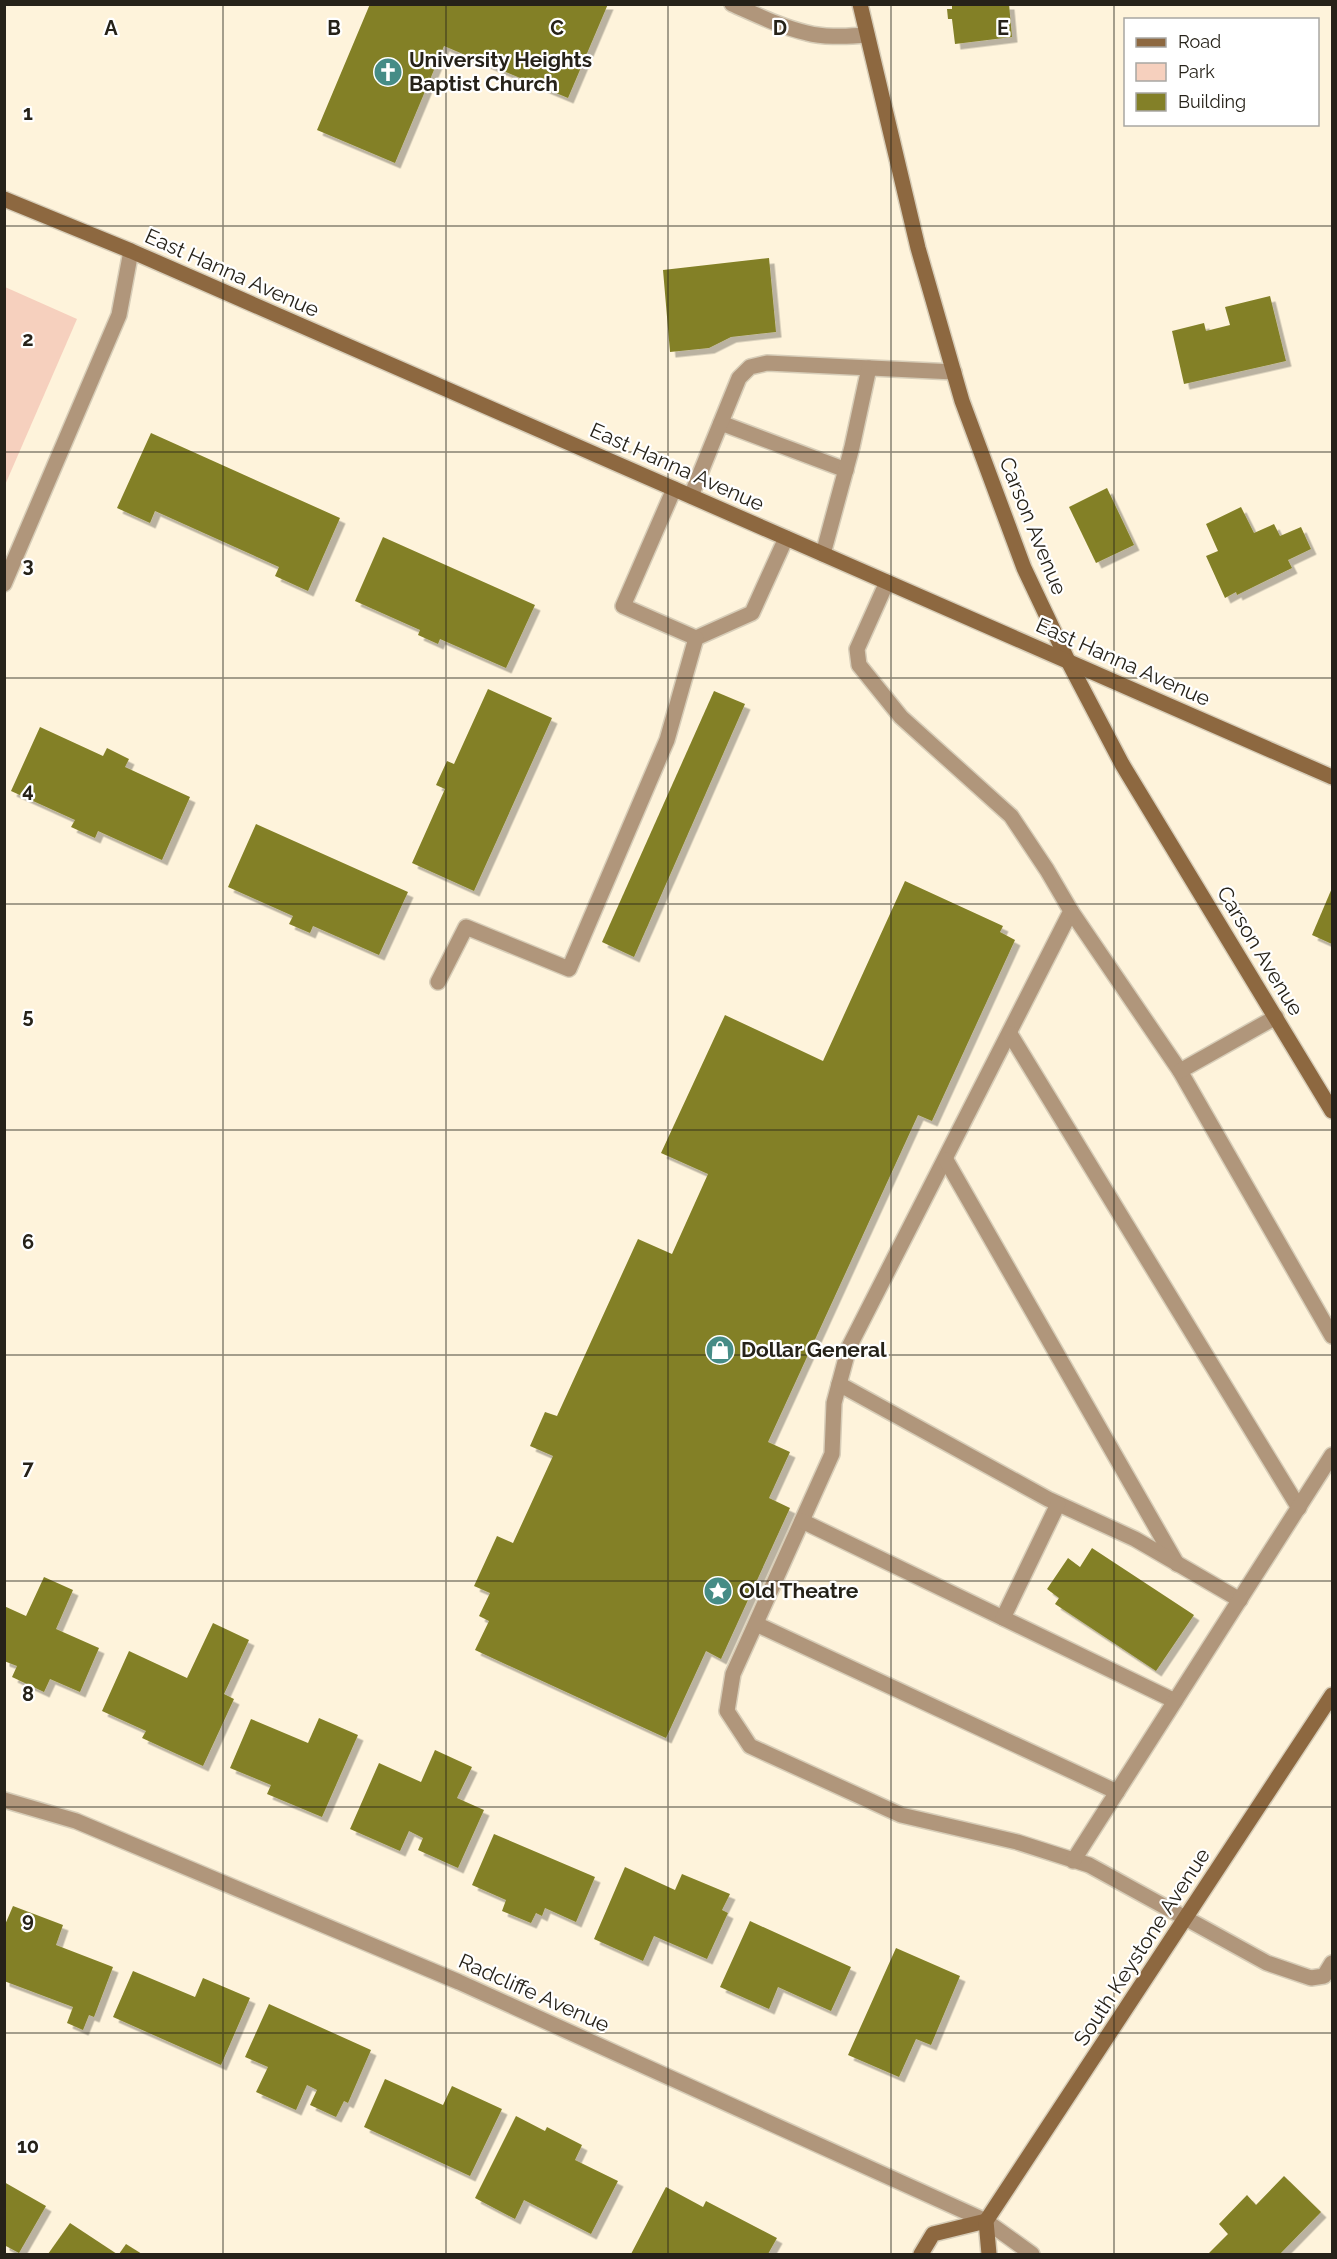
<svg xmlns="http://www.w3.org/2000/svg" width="1337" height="2259" viewBox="0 0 1337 2259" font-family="Raleway,sans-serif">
	<defs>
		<filter id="shadow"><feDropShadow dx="5.5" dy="5.5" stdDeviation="0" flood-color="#0004"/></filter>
	</defs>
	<rect width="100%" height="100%" fill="#fef3db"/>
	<polygon fill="#f6d0be" points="5,287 77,319 5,485"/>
	<g fill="#838028" filter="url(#shadow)">
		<polygon points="370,4 608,4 568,98 444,46 395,163 317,130"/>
		<polygon points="952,4 1009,4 1012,37 955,44 952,19 948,19 947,9 952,9"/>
		<polygon points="769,258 776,332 731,337 709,348 670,352 663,270"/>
		<polygon points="1270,296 1286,361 1184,384 1172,331 1204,323 1206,331 1230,325 1225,307"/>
		<polygon points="151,433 340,518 308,591 275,576 279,567 155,511 150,523 117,508"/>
		<polygon points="1107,488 1134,545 1096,563 1069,507"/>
		<polygon points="1241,507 1254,533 1274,524 1280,536 1301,527 1311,549 1288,560 1292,568 1237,595 1236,592 1225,598 1206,556 1218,551 1206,524"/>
		<polygon points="383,537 535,605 506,668 440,639 438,644 418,635 420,630 355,601"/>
		<polygon points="488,689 552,718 474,891 412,863 445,789 436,785 447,761 454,764"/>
		<polygon points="714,691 745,704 634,957 602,942"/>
		<polygon points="40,727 103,756 107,748 129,759 125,767 190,797 162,860 98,831 95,838 71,827 75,820 11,791"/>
		<polygon points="256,824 408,892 379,955 313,926 310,933 289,924 293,916 228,887"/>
		<polygon points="905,881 1003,926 1000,932 1015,940 932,1121 918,1115 768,1442 790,1452 769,1498 790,1508 721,1659 706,1651 666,1738 475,1650 489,1621 479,1616 490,1593 474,1586 497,1536 513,1543 553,1456 530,1446 545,1412 557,1416 638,1239 672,1254 708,1174 661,1153 725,1015 823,1061"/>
		<polygon points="1332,888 1332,944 1312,935"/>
		<polygon points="1092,1548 1194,1615 1156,1671 1055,1604 1059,1598 1047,1589 1068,1558 1080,1567"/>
		<polygon points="44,1577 73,1590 56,1629 99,1648 80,1692 50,1679 44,1692 12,1677 17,1666 4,1661 4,1606 26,1616"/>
		<polygon points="213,1623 249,1640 224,1694 234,1699 203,1766 142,1738 146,1731 102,1711 129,1651 187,1678"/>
		<polygon points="319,1718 358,1735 322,1817 267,1794 271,1785 230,1768 251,1719 308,1743"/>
		<polygon points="435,1750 472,1767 457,1798 484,1810 458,1868 418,1850 423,1838 409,1831 400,1851 350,1829 379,1763 421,1782"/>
		<polygon points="494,1834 595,1877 576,1922 545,1908 542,1916 536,1913 531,1923 502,1911 506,1900 472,1885"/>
		<polygon points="625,1867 675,1890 682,1874 730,1894 722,1910 728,1913 707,1959 654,1936 643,1961 594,1939"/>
		<polygon points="13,1906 63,1925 56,1945 113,1967 94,2017 89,2015 83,2030 67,2023 73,2007 4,1981 4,1927"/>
		<polygon points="750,1921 851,1967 831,2011 778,1987 769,2009 720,1987"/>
		<polygon points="896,1948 960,1976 931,2045 916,2039 899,2077 848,2055"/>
		<polygon points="133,1971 195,1997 203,1978 250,1998 221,2065 113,2017"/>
		<polygon points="269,2004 371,2050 348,2103 344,2101 336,2117 310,2105 317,2090 307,2085 296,2110 256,2092 268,2067 245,2057"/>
		<polygon points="385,2079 443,2105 452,2086 502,2109 470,2176 364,2127"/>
		<polygon points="516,2116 545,2131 547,2127 582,2145 575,2160 618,2181 591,2234 524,2200 515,2219 475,2198"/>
		<polygon points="1284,2176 1321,2212 1280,2254 1208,2254 1228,2234 1219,2224 1247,2195 1256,2205"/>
		<polygon points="4,2182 46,2206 19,2253 4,2245"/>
		<polygon points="666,2187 703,2207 706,2201 777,2238 768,2254 631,2254"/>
		<polygon points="70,2223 117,2254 48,2254"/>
		<polygon points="126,2244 142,2254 119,2254"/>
	</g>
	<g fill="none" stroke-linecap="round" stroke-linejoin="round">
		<g stroke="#d7cdb8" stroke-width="18">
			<g id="service">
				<path d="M732 4C757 15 781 27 807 33 826 38 847 36 867 35"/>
				<polyline points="721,423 846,470"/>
				<polyline points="691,496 739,378 750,367 767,363 954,372"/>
				<polyline points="823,554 852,447 869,368"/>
				<polyline points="887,582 857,649 859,665 901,717 1011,816 1047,870 1071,911 849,1347 834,1403 832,1454 733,1674 727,1711 750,1746 901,1815 1017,1842 1089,1865 1267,1963 1311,1978 1324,1976 1332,1963"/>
				<polyline points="4,584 119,315 131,251"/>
				<polyline points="696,638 752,613 786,538"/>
				<polyline points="1071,911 1180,1071 1332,1336"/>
				<polyline points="438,982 466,927 569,969 667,740 696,638 623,606 674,489"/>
				<polyline points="1010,1034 1299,1508"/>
				<polyline points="1180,1071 1276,1017"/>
				<polyline points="946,1160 1177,1564"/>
				<polyline points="839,1384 1048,1499 1135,1539 1240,1600"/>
				<polyline points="802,1521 1175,1701"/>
				<polyline points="1003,1618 1058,1504"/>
				<polyline points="756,1624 1117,1792 1073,1861"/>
				<polyline points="1117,1792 1332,1455"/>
			</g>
		</g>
		<g stroke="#d7cdb8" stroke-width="18">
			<polyline id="minor" points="4,1800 76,1821 459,1982 986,2221 1032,2254"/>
		</g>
		<g stroke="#d7cdb8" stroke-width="18">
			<g id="secondary">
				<polyline points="860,4 918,248 962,401 1024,568 1068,661 1122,764 1332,1111"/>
				<polyline points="4,199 131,251 1332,777"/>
				<polyline points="921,2254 933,2234 986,2221"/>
				<polyline points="989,2254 986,2221 1332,1695"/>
			</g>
		</g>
		<use href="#service" stroke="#b0967b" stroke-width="15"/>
		<use href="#minor" stroke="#b0967b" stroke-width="15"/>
		<use href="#secondary" stroke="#8d6840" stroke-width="15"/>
	</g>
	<path fill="none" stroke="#262219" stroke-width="1.5" stroke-opacity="0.55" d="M223 4V2254M446 4V2254M668 4V2254M891 4V2254M1114 4V2254M4 226H1332M4 452H1332M4 678H1332M4 904H1332M4 1130H1332M4 1355H1332M4 1581H1332M4 1807H1332M4 2033H1332"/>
	<defs>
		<g id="church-disc" transform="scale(1.5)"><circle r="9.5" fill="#468c86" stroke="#fff"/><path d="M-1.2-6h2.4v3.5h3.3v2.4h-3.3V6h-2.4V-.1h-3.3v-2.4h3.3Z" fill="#fff"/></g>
		<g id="shop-disc" transform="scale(1.5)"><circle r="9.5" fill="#468c86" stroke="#fff"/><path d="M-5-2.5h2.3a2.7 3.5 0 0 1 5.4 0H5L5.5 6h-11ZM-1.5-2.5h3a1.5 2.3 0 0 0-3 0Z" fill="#fff"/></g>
		<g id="sight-disc" transform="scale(1.5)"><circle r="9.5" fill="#468c86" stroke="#fff"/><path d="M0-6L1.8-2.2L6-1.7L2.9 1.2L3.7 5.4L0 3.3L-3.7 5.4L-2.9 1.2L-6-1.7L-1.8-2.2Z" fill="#fff"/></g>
	</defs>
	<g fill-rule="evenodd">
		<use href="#church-disc" x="388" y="72"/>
		<use href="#shop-disc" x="720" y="1350"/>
		<use href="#sight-disc" x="718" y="1591"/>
	</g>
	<g text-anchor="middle" stroke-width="4.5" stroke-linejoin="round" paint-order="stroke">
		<g font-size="21" font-weight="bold" fill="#262219" stroke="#fff" text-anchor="start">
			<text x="409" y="67">University Heights<tspan x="409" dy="24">Baptist Church</tspan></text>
			<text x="741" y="1357">Dollar General</text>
			<text x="739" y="1598">Old Theatre</text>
		</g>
		<g font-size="21" fill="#262219" stroke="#fff">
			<text transform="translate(232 273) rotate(24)" y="7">East Hanna Avenue</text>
			<text transform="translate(677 467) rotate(24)" y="7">East Hanna Avenue</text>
			<text transform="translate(1033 526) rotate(68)" y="7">Carson Avenue</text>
			<text transform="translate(1123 662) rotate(24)" y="7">East Hanna Avenue</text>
			<text transform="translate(1260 951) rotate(59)" y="7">Carson Avenue</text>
			<text transform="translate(1142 1947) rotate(-57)" y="7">South Keystone Avenue</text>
			<text transform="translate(534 1993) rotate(24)" y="7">Radcliffe Avenue</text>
		</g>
	</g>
	<g font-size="20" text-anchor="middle" font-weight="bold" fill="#262219" stroke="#fff" stroke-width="4.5" stroke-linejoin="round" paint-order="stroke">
		<text x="111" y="35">A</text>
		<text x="334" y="35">B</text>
		<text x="557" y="35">C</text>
		<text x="780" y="35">D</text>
		<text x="1003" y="35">E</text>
		<text x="28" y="120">1</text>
		<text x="28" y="346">2</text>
		<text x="28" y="572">3</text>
		<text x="28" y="797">4</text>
		<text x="28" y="1023">5</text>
		<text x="28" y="1249">6</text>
		<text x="28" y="1475">7</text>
		<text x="28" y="1701">8</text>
		<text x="28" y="1927">9</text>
		<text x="28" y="2153">10</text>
	</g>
	<rect width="1337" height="2259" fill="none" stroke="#262219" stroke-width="12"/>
	<rect x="1124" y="18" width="195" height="108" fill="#ffffff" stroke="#a8a7a3" stroke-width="1.5"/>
	<rect x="1136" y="38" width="30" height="9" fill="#8d6840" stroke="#a8a7a3" stroke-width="1.5"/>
	<text x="1178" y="48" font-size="18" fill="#262219">Road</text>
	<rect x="1136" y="63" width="30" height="18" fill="#f6d0be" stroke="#a8a7a3" stroke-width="1.5"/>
	<text x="1178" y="78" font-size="18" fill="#262219">Park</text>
	<rect x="1136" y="93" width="30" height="18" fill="#838028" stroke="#a8a7a3" stroke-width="1.5"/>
	<text x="1178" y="108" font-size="18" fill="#262219">Building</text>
</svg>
